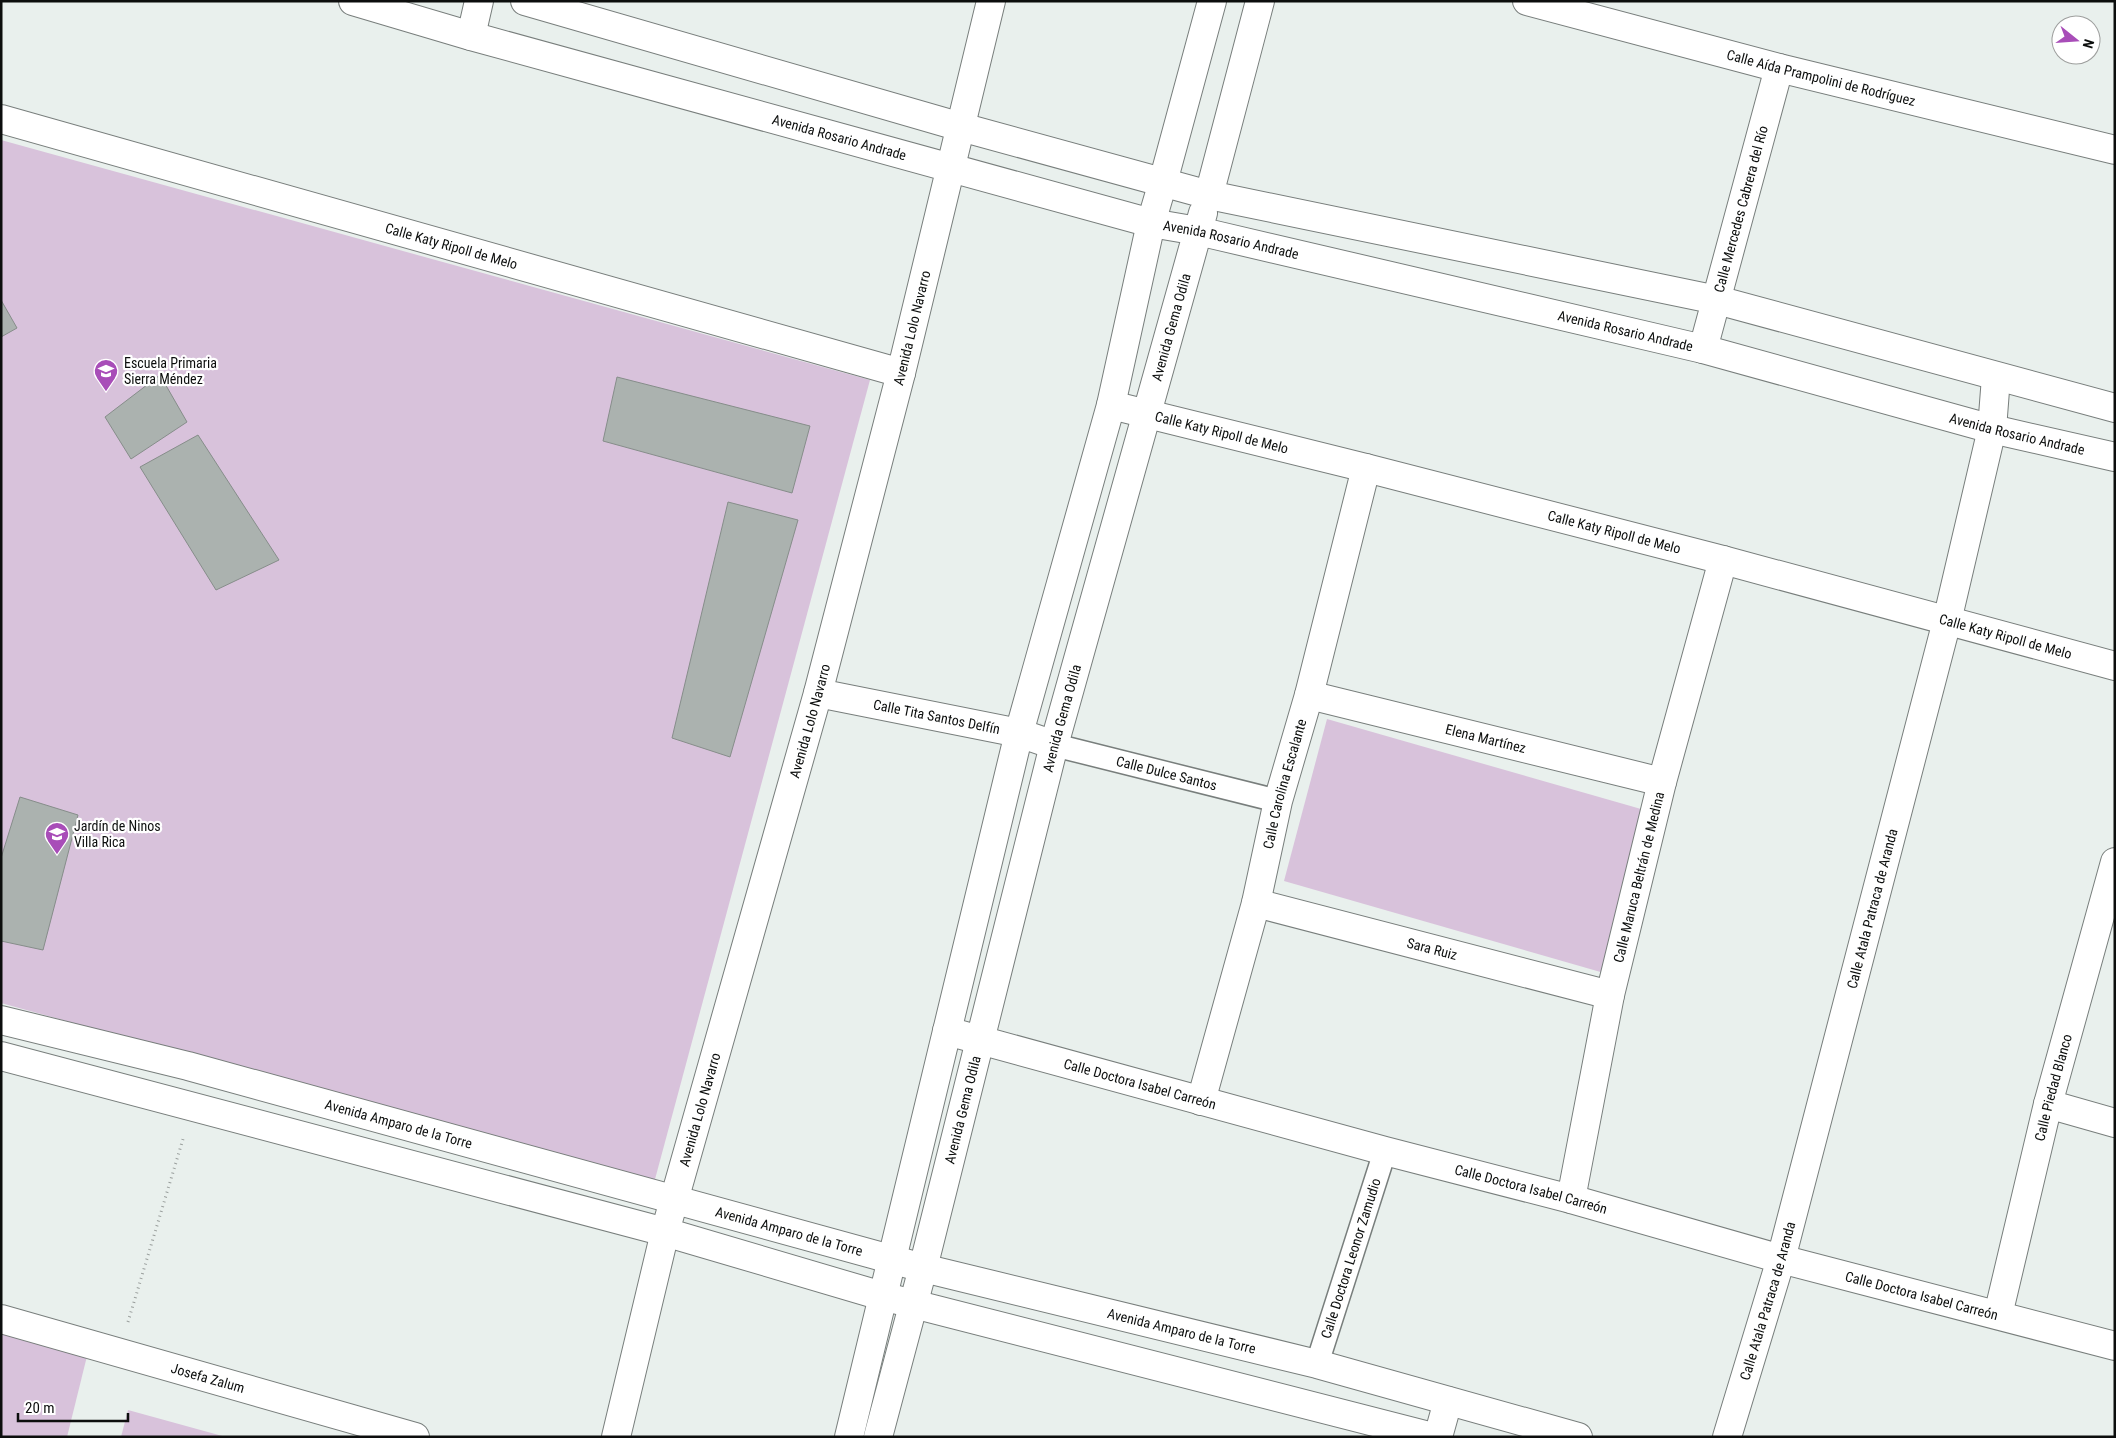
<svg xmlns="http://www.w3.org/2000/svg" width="2116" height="1438" viewBox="0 0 2116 1438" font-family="'Roboto Condensed',sans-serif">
	<rect width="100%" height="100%" fill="#e9f0ed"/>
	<g fill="#d8c2db">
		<polygon points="1,140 870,380 654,1183 1,1003"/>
		<polygon points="1327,719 1648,811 1611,975 1284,881"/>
		<polygon points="1,1324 90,1344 67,1437 1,1437"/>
		<polygon points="128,1410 226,1437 121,1437"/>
	</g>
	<g fill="#abb2af" stroke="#868d8a">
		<polygon points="1,300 17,328 1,337"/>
		<polygon points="160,375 187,422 131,459 105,417"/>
		<polygon points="617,377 810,426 792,493 603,441"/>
		<polygon points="198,435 279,560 216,590 140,467"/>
		<polygon points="728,502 798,520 730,757 672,738"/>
		<polygon points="20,797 78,815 43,950 1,941 1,858"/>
	</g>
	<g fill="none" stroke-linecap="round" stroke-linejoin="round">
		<g stroke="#787e7c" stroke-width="25">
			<g id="pedestrian">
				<path id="s1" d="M1054 745 1278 801"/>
				<path id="s2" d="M1317 1364 1385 1151"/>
			</g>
		</g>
		<g stroke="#787e7c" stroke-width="30">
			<g id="minor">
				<path id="s3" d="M1527 1 1779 68 2115 150"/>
				<polyline points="471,36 479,1"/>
				<path id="s4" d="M1 119 901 373"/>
				<polyline points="1163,182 1212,1"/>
				<polyline points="1209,195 1260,1"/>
				<path id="s5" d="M1703 349 1779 68"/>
				<path id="s6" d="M1111 405 1366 468 1723 560 2115 666"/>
				<path id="s7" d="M818 693 1019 733 1054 745"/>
				<path id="s8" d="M1309 695 1662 782"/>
				<path id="s9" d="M1256 903 1610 995"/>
				<path id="s10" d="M947 1031 1385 1151 1571 1199 1781 1259 2115 1346"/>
				<path id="s11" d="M1201 1101 1256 903 1278 801 1309 695 1366 468"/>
				<polyline points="2048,1104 2115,1123"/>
				<path id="s12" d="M1571 1199 1610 995 1662 782 1723 560"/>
				<path id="s13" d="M1998 1315 2048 1104 2115 862"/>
				<path id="s14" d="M1 1319 415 1437"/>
				<path id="s15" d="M616 1437 665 1232 818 693 901 373 991 1"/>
				<polyline points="1438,1437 1448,1401"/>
				<path id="s16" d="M1727 1437 1781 1259 1947 621 1992 429 1996 377"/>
			</g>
		</g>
		<g stroke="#787e7c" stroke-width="30">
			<g id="tertiary">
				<path id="s17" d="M353 1 471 36 1151 223 1198 231 1703 349 1992 429 2115 457"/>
				<polyline points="525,1 961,127 1209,195 1717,300 2115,408"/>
				<path id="s18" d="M1 1020 188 1066 923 1268 1317 1364 1578 1437"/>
				<polyline points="1,1056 665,1232 882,1296 1433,1437"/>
				<polyline points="849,1437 1019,733 1111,405 1151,223 1163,182"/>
				<path id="s19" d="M878 1437 923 1268 1054 745 1203 213"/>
			</g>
		</g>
		<polyline stroke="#9a9f9d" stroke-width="3" stroke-dasharray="1 4" stroke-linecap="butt" points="128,1322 183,1139"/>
		<use href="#pedestrian" stroke="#fff" stroke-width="22"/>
		<use href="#minor" stroke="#fff" stroke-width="28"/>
		<use href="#tertiary" stroke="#fff" stroke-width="28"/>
	</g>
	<defs>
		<g id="school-pin" transform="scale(1.25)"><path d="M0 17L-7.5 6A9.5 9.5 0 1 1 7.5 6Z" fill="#a84db8" stroke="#fff"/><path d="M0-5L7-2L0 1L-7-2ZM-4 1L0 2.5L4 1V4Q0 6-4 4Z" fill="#fff"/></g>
	</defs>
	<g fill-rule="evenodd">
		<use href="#school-pin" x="106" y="371"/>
		<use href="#school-pin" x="57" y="834"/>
	</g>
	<g text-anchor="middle" stroke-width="4.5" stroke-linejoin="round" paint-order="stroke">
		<g font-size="14" fill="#0c0e0d" stroke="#fff">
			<text dy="5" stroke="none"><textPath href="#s3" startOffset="304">Calle Aída Prampolini de Rodríguez</textPath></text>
			<text dy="5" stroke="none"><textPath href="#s17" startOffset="505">Avenida Rosario Andrade</textPath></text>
			<text dy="5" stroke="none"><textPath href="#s5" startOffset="145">Calle Mercedes Cabrera del Río</textPath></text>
			<text dy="5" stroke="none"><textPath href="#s17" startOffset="910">Avenida Rosario Andrade</textPath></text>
			<text dy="5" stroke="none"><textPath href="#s4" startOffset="468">Calle Katy Ripoll de Melo</textPath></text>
			<text dy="5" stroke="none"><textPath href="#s19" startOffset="1148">Avenida Gema Odila</textPath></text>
			<text dy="5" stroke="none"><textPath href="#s15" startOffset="1148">Avenida Lolo Navarro</textPath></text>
			<text dy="5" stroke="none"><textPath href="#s17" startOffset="1315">Avenida Rosario Andrade</textPath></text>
			<text dy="5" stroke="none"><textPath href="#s6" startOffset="114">Calle Katy Ripoll de Melo</textPath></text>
			<text dy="5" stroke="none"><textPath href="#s17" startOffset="1720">Avenida Rosario Andrade</textPath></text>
			<text dy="5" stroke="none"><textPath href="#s6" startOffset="519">Calle Katy Ripoll de Melo</textPath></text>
			<text dy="5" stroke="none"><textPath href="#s6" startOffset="924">Calle Katy Ripoll de Melo</textPath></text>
			<text dy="5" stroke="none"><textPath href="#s7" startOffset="121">Calle Tita Santos Delfín</textPath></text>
			<text dy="5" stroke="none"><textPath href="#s19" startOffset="742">Avenida Gema Odila</textPath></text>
			<text dy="5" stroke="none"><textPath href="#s15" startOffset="742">Avenida Lolo Navarro</textPath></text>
			<text dy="5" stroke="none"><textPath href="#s8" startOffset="182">Elena Martínez</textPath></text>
			<text dy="5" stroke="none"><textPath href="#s1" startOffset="116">Calle Dulce Santos</textPath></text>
			<text dy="5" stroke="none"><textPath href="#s11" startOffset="328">Calle Carolina Escalante</textPath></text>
			<text dy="5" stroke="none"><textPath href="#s12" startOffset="329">Calle Maruca Beltrán de Medina</textPath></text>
			<text dy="5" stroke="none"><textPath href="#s16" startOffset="548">Calle Atala Patraca de Aranda</textPath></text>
			<text dy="5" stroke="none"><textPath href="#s9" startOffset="182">Sara Ruiz</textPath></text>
			<text dy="5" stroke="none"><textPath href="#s10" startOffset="200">Calle Doctora Isabel Carreón</textPath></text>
			<text dy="5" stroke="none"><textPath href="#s13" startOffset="234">Calle Piedad Blanco</textPath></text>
			<text dy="5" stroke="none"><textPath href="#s19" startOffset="338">Avenida Gema Odila</textPath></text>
			<text dy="5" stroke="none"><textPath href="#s15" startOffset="338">Avenida Lolo Navarro</textPath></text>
			<text dy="5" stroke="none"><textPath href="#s18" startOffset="411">Avenida Amparo de la Torre</textPath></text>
			<text dy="5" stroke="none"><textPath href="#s10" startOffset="605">Calle Doctora Isabel Carreón</textPath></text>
			<text dy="5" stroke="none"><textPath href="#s18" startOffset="816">Avenida Amparo de la Torre</textPath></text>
			<text dy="5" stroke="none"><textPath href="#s2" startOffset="111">Calle Doctora Leonor Zamudio</textPath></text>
			<text dy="5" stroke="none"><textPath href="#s10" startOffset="1010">Calle Doctora Isabel Carreón</textPath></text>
			<text dy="5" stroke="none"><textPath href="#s16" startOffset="142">Calle Atala Patraca de Aranda</textPath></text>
			<text dy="5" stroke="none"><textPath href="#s18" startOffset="1221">Avenida Amparo de la Torre</textPath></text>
			<text dy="5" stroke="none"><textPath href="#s14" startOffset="215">Josefa Zalum</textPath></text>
		</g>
		<g font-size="14" fill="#0c0e0d" stroke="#fff" text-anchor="start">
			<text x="124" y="368">Escuela Primaria<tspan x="124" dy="16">Sierra Méndez</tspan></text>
			<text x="74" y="831">Jardín de Ninos<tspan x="74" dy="16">Villa Rica</tspan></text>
		</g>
	</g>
	<rect width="2116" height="1438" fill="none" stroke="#0c0e0d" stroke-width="5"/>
	<g transform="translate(2076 40) rotate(107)"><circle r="24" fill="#ffffff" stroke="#9e9f9e"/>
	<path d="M0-4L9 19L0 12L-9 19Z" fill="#a84db8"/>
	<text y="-8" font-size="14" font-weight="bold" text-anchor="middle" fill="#0c0e0d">N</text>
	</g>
	<path d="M18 1413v8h110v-8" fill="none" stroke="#0c0e0d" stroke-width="2.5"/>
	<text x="25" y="1413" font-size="15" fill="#0c0e0d" stroke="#ffffff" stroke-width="4" paint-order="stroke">20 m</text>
</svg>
